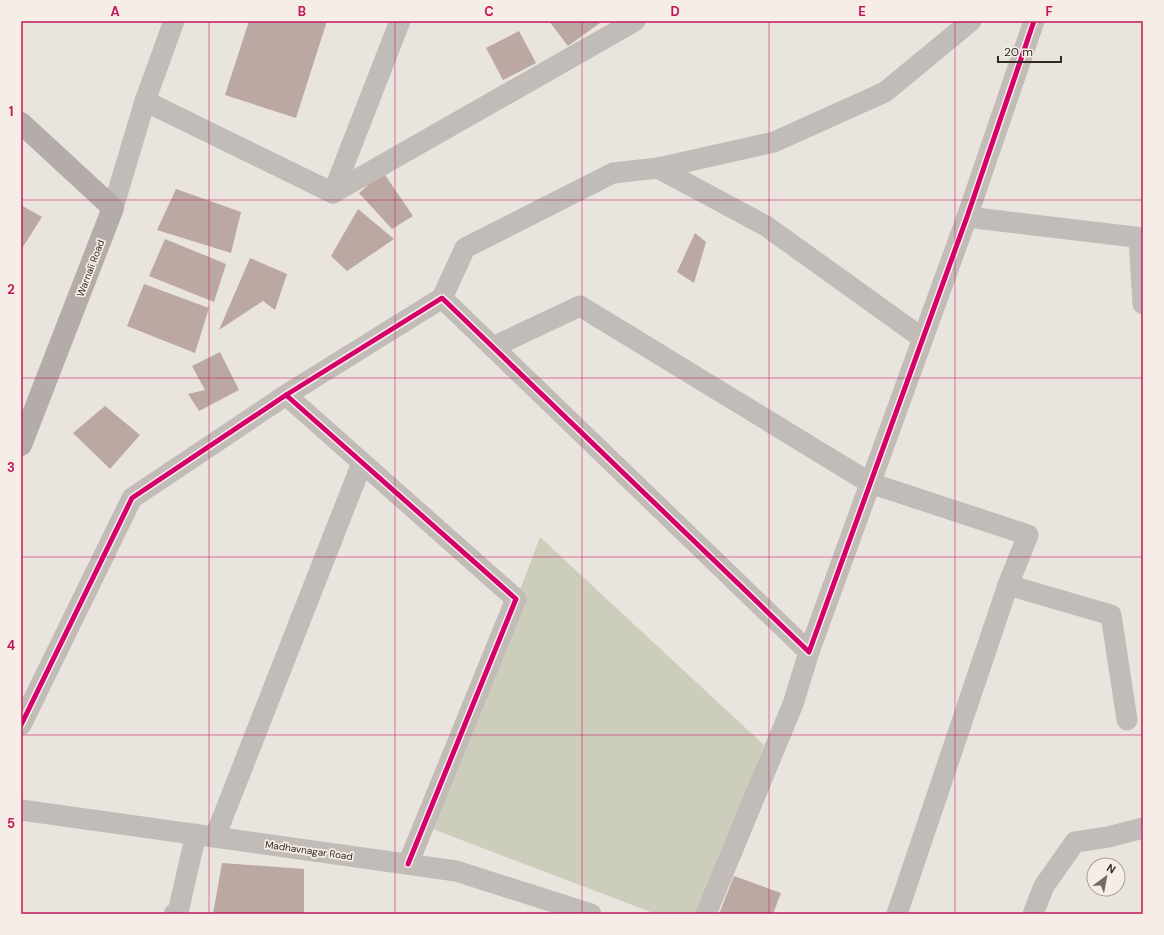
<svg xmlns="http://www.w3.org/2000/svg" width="1164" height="935" viewBox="0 0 1164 935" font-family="'DM Sans',sans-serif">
	<rect width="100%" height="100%" fill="#eae4de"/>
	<polygon fill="#cccdba" points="540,537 764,745 701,914 656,914 430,828"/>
	<g fill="#bba8a2">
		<polygon points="249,21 327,21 296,118 225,95"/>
		<polygon points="549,21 599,21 600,23 568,46"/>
		<polygon points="519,31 536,63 503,80 486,48"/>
		<polygon points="383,172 413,216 392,229 359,193"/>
		<polygon points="176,189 241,212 231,253 157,230"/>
		<polygon points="21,205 42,217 21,250"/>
		<polygon points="358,209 394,239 347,271 331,256"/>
		<polygon points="695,233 706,242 694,283 677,272"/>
		<polygon points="165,239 226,264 214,302 149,276"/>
		<polygon points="250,258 287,274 275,310 263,301 219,330"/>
		<polygon points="144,284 209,308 195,353 127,326"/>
		<polygon points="220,352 239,390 199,411 188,394 205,390 192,366"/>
		<polygon points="105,406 140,435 110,469 73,433"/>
		<polygon points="222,863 304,869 304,914 213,914"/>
		<polygon points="734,876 781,893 773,914 719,914"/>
	</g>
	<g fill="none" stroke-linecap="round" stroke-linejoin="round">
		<g stroke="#c2bcb8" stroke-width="21">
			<polyline points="145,101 333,193 400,21"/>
			<polyline points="658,168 774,142 885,92 971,21"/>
			<polyline points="333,193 635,21"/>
			<polyline points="113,208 145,101 174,21"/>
			<polyline points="967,217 1143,238"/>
			<polyline points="1139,238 1143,304"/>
			<polyline points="442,298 465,248 613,173 658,168 766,226 922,338"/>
			<polyline points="493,347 580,306 870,483 1028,535 1008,585 897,914"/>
			<polyline points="286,395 442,298 809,652 967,217 1034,21"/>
			<polyline points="1008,585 1111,615 1127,720"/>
			<polyline points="21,725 132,498 286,395 516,599 408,864"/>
			<polyline points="21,810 456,871 591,914"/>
			<polyline points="215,837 362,463"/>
			<polyline points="174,914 178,912 196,834"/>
			<polyline points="706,914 793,704 809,652"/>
			<polyline points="1033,914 1044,886 1075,842 1108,837 1143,828"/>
		</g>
		<polyline stroke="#b3aca8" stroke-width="22" points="21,123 113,208 21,445"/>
		<g stroke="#f6eee6" stroke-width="8">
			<g id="cycleway">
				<polyline points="286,395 442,298 809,652 967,217 1034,21"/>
				<polyline points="21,725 132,498 286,395 516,599 408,864"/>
			</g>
		</g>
		<use href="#cycleway" stroke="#d6006c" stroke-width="5"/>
	</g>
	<path fill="none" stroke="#c2185b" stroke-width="1" stroke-opacity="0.55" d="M209 21V914M395 21V914M582 21V914M769 21V914M955 21V914M21 200H1143M21 378H1143M21 557H1143M21 735H1143"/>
	<g text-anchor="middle" stroke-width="3.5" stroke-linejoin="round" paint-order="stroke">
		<g font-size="10" fill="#322a27" stroke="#f6eee6">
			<text transform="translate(90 268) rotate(-69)" y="4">Warnali Road</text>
			<text transform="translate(309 850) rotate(8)" y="4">Madhavnagar Road</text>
		</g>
	</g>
	<rect width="1164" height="935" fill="none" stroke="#f6eee6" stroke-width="44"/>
	<g transform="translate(1106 877) rotate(32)"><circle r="19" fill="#f6eee6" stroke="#a8a09a"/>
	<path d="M0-3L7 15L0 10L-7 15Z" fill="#726b67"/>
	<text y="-6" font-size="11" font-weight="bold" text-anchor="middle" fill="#322a27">N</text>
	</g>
	<path d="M998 56v6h63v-6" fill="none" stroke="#322a27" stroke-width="2"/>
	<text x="1004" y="56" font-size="12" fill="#322a27" stroke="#f6eee6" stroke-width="3" paint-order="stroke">20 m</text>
	<rect x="22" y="22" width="1120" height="891" fill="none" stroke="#c2185b" stroke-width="1.5"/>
	<g font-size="13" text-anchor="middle" font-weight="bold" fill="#c2185b">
		<text x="115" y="16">A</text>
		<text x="302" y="16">B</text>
		<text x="489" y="16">C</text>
		<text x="675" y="16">D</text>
		<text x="862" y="16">E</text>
		<text x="1049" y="16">F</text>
		<text x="11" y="116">1</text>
		<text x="11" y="294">2</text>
		<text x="11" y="472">3</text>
		<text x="11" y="650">4</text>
		<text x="11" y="828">5</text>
	</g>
</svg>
